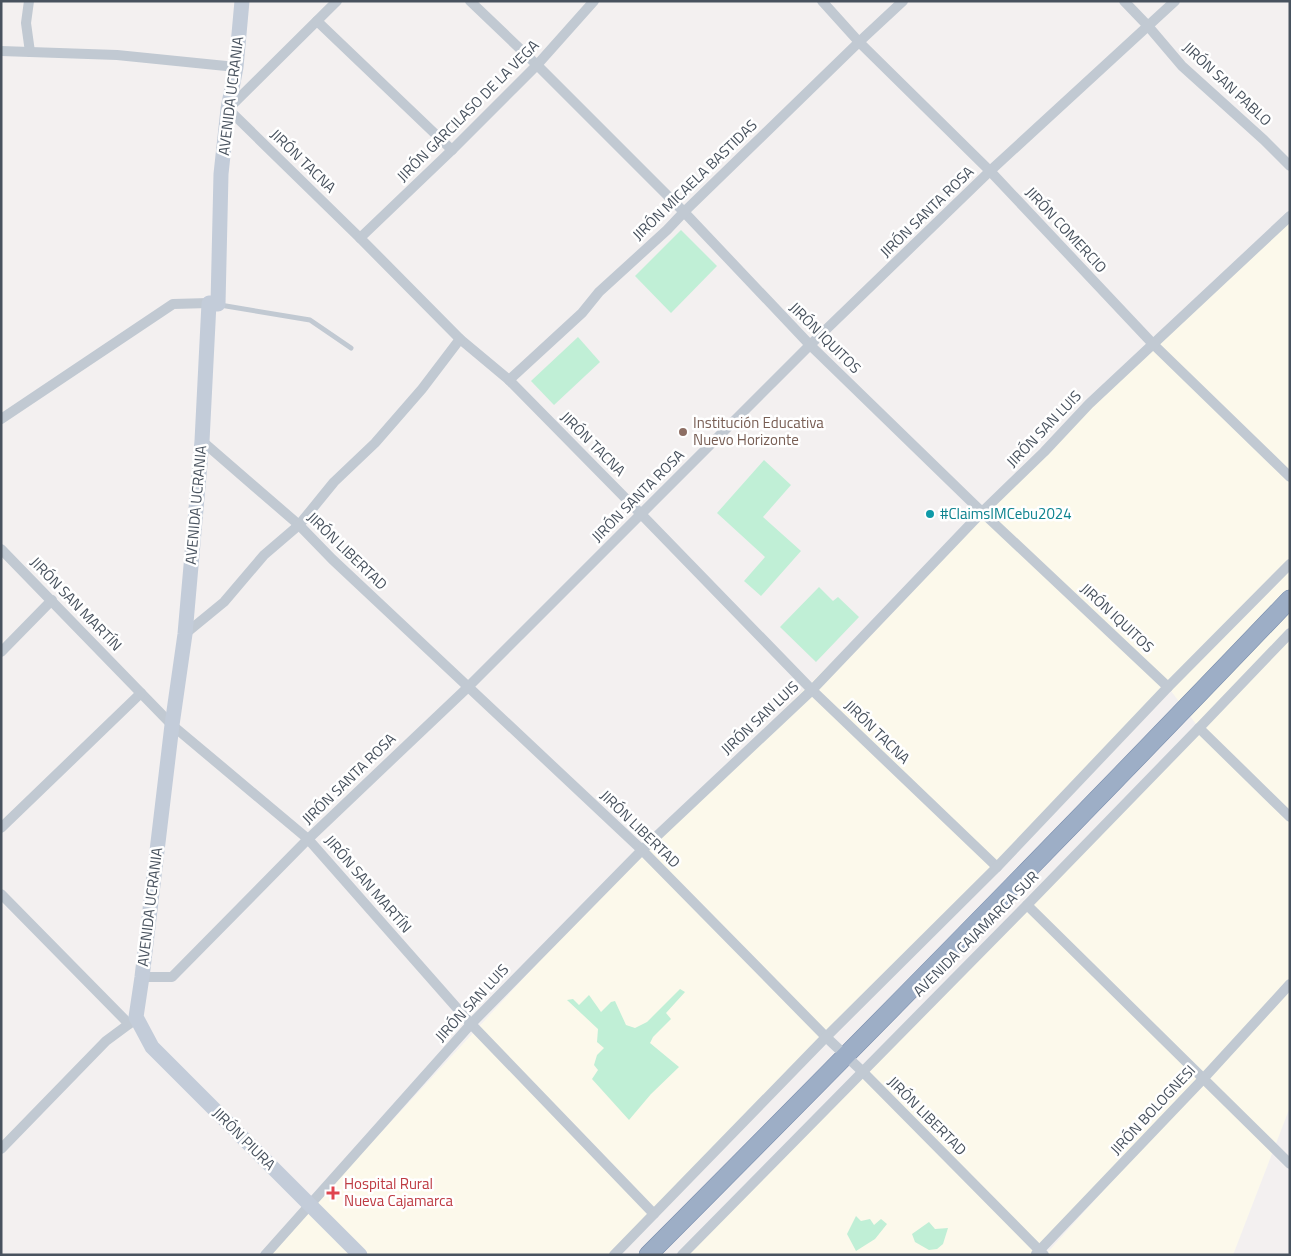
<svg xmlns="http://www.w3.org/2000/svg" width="1291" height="1256" viewBox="0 0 1291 1256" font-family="'Titillium Web',sans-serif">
	<rect width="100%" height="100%" fill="#f3f0f0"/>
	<g fill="#fcf9eb">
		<polygon points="1290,212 1290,982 1032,1255 682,1255 1199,728 1168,687 610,1255 268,1255 642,850 1153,344"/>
		<polygon points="1290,985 1290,1107 1233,1255 1045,1255"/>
	</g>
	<g fill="#c0efd6">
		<polygon points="681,230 717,266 671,313 635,276"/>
		<polygon points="578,337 600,362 554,405 531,381"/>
		<polygon points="764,460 791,485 763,517 801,551 761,596 744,581 765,557 717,513"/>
		<polygon points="819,587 833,601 838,597 859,617 816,662 780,627"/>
		<polygon points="680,989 685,992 666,1013 671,1019 653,1037 650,1043 679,1067 651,1094 629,1120 592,1079 598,1070 594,1065 597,1055 604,1048 597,1042 598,1029 567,1000 573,999 579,1005 589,995 601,1012 611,1002 615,1001 626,1025 635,1028 647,1022"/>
		<polygon points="856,1216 861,1221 870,1219 874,1225 881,1219 887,1224 875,1239 856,1251 847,1234"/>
		<polygon points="929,1222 935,1229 948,1228 943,1244 937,1249 929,1250 915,1242 912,1234"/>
	</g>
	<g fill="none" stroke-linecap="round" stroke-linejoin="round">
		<g stroke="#7489aa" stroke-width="19">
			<path id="trunk" d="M648 1255C864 1038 1079 820 1290 599"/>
		</g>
		<polyline stroke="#c1c9d2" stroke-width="5" points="220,305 310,320 351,348"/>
		<g stroke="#c1c9d2" stroke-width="10">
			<polyline points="29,1 26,23 30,52"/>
			<polyline points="337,1 228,109 360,238 460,339 509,380 641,514 812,690 997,867"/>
			<polyline points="470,1 537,65 684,212 810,345 982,512 1168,687"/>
			<polyline points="822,1 859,42 990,171 1153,344 1290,477"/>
			<polyline points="1124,1 1148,26 1182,66 1264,140 1290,166"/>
			<polyline points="317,21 452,150"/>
			<polyline points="1,51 117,55 236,67"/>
			<polyline points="360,238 452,150 537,65 594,1"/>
			<polyline points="509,380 582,313 599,292 667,230 684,212 859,42 903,1"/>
			<polyline points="1,419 173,304 209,303"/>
			<polyline points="202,441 299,525 332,559 642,850 826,1037 862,1071 1044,1255"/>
			<polyline points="1,549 172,725 308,839 471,1024 654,1214"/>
			<polyline points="185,634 224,602 264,555 299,525 334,482 375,443 422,389 460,339"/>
			<polyline points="1,652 52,600"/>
			<polyline points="1199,728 1290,817"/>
			<polyline points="1,828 141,693"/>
			<polyline points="1,894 129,1024"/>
			<polyline points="1027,905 1290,1164"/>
			<polyline points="142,977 172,977 308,839 468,687 810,345 990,171 1175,1"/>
			<polyline points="1,1149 106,1041 129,1024 136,1017"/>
			<polyline points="1036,1254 1203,1079 1290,984"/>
			<polyline points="265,1255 471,1024 642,850 812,690 982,512 1044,452 1089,404 1290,216"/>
			<polyline points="614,1255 826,1037 997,867 1168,687 1290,564"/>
			<polyline points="682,1255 1027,905 1199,728 1290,633"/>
		</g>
		<polyline stroke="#c3ccd9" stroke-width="15" points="242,1 236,67 228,109 221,174 218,304 209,303 202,441 185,634 172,725 142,977 136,1017 152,1047 360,1255"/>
		<use href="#trunk" stroke="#9daec6" stroke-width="18"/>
	</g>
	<circle fill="#8d6e63" stroke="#fff" stroke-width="2" cx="683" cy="432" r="5"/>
	<circle fill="#0f9aa8" stroke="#fff" stroke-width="2" cx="930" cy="514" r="5"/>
	<path fill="#e0444e" stroke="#fff" stroke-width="2" d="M330.5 1185.5h5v5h5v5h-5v5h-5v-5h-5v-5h5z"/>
	<g text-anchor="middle" stroke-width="5" stroke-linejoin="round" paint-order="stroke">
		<g font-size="15" fill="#48525e" stroke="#fff">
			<text transform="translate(1227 84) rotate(43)" y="5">JIRÓN SAN PABLO</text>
			<text transform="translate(231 96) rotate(-83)" y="5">AVENIDA UCRANIA</text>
			<text transform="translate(468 111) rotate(-45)" y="5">JIRÓN GARCILASO DE LA VEGA</text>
			<text transform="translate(303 161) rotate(44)" y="5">JIRÓN TACNA</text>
			<text transform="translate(695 180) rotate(-44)" y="5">JIRÓN MICAELA BASTIDAS</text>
			<text transform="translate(927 212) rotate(-44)" y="5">JIRÓN SANTA ROSA</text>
			<text transform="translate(1066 230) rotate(47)" y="5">JIRÓN COMERCIO</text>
			<text transform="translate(825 338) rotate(45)" y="5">JIRÓN IQUITOS</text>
			<text transform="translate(1044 429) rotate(-46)" y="5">JIRÓN SAN LUIS</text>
			<text transform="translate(593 444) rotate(45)" y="5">JIRÓN TACNA</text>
			<text transform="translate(638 496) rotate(-45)" y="5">JIRÓN SANTA ROSA</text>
			<text transform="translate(196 505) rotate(-85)" y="5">AVENIDA UCRANIA</text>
			<text transform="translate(347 551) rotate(44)" y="5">JIRÓN LIBERTAD</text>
			<text transform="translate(76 604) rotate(46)" y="5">JIRÓN SAN MARTÍN</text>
			<text transform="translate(1117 618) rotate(43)" y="5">JIRÓN IQUITOS</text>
			<text transform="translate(760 718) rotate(-43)" y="5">JIRÓN SAN LUIS</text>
			<text transform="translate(877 732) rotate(44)" y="5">JIRÓN TACNA</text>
			<text transform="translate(349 779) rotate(-44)" y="5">JIRÓN SANTA ROSA</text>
			<text transform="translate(640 829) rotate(44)" y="5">JIRÓN LIBERTAD</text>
			<text transform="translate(368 884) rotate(49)" y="5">JIRÓN SAN MARTÍN</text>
			<text transform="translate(150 907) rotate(-83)" y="5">AVENIDA UCRANIA</text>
			<text transform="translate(976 934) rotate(-45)" y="5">AVENIDA CAJAMARCA SUR</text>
			<text transform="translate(472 1003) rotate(-47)" y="5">JIRÓN SAN LUIS</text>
			<text transform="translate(1153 1110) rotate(-47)" y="5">JIRÓN BOLOGNESI</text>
			<text transform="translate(927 1116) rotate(45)" y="5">JIRÓN LIBERTAD</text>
			<text transform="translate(244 1139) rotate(45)" y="5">JIRÓN PIURA</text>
		</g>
		<g font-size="15" fill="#785e54" stroke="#fff" text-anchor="start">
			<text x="693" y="428">Institución Educativa<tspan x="693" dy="17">Nuevo Horizonte</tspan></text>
		</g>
		<g font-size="15" fill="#0d838f" stroke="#fff" text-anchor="start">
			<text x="940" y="519">#ClaimsIMCebu2024</text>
		</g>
		<g font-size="15" fill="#be3a42" stroke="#fff" text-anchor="start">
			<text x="344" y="1189">Hospital Rural<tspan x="344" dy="17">Nueva Cajamarca</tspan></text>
		</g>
	</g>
	<rect width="1291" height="1256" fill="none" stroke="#48525e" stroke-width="5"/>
</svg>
